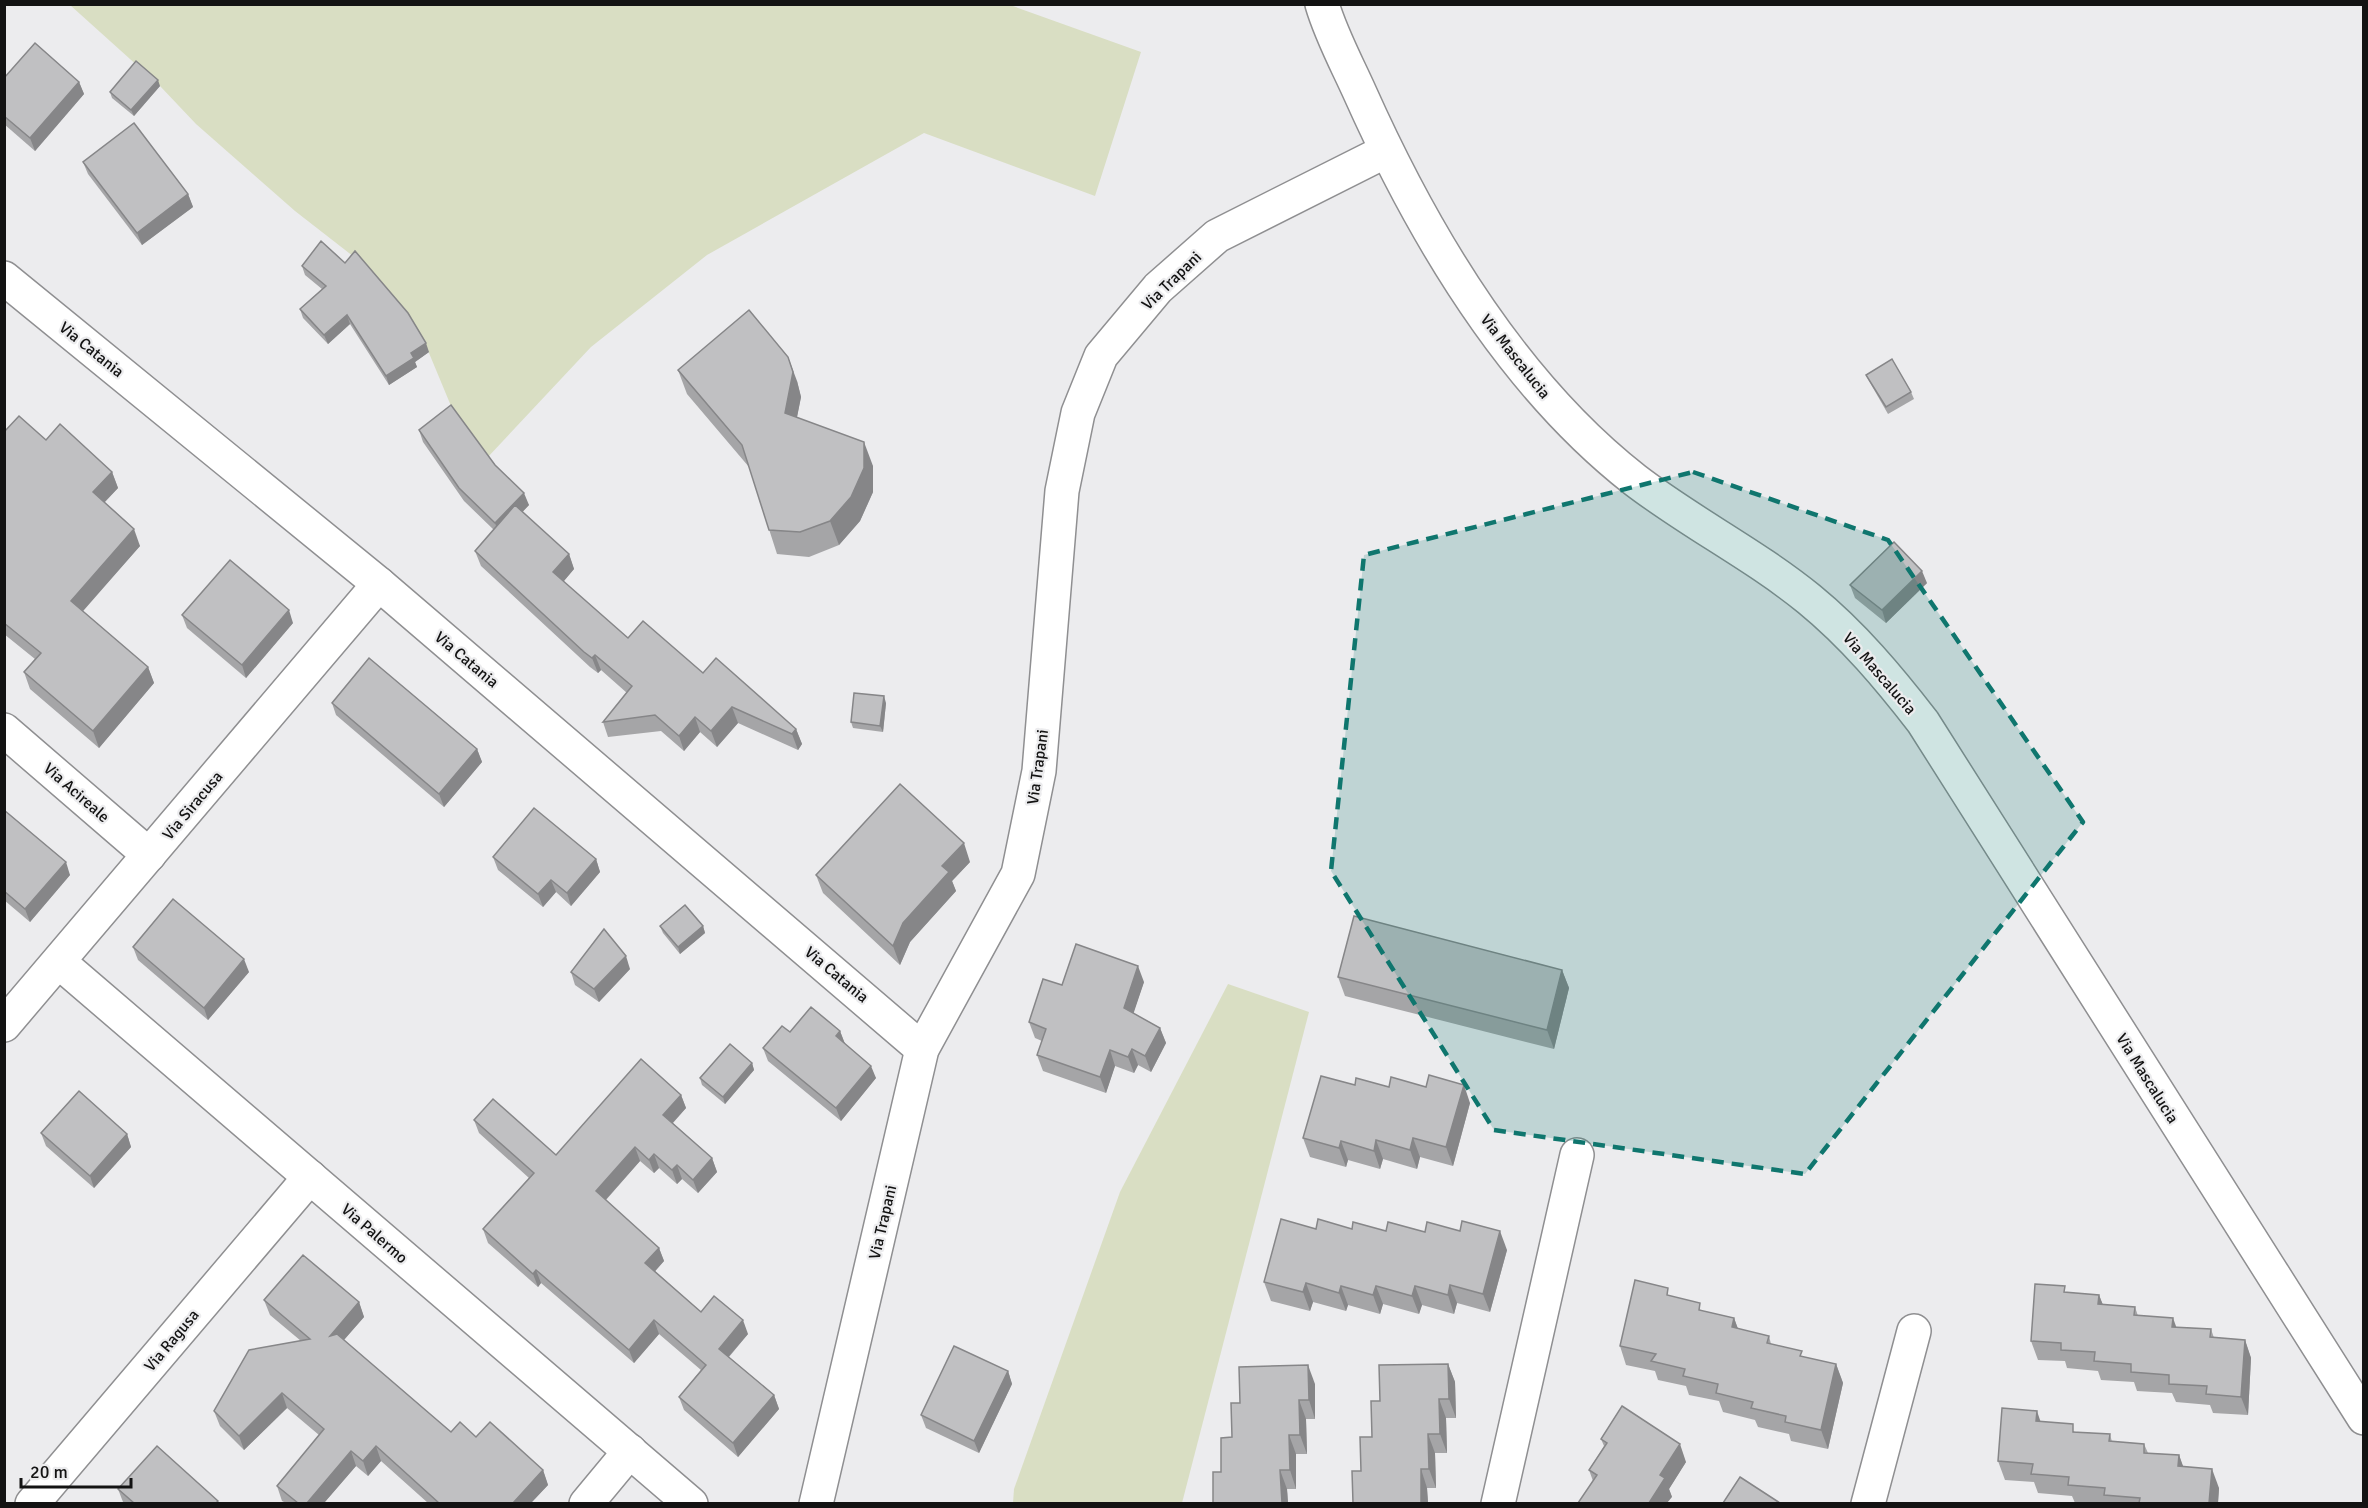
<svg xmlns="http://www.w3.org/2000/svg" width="2368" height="1508" viewBox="0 0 2368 1508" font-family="Signika,sans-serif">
	<rect width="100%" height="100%" fill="#ececee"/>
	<g fill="#d9dec3">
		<polygon points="70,5 1010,5 1141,52 1095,196 924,133 707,255 591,347 487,458 456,418 429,353 411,321 358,260 295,211 196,124 160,86"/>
		<polygon points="1228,984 1309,1012 1182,1503 1013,1503 1014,1489 1120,1192"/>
	</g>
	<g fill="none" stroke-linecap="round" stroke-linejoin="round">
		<g stroke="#8f8f91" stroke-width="36">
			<g id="minor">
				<path d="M1322 4C1331 35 1347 64 1360 93 1423 234 1511 383 1635 480 1691 523 1755 555 1809 599 1853 635 1889 678 1923 722L2364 1418"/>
				<polyline points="4,278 379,584 922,1049"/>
				<polyline points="4,730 149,855"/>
				<polyline points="59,962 691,1504"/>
				<polyline points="4,1025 379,584"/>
				<polyline points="32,1504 310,1177"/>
				<polyline points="586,1504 630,1451"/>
				<polyline points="816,1504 922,1049 1018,874 1039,771 1062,491 1078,413 1101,356 1158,288 1217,236 1386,151"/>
				<polyline points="1498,1504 1577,1155"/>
				<polyline points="1868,1504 1914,1331"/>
			</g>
		</g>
		<use href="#minor" stroke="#fff" stroke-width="33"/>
	</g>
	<g fill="#a5a5a7">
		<polygon points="4,78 79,82 84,94 35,151 4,124"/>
		<polygon points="160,86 134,116 112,98 110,92"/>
		<polygon points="83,162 188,194 193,207 142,245 88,174"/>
		<polygon points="302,266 429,352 415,362 417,367 389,385 350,324 328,344 303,318 300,309 322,289 305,275"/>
		<polygon points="678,370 797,381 801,397 797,417 873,466 873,492 860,521 839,545 809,557 777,554 749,467 687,394"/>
		<polygon points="1866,375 1911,392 1914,399 1888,414 1869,381"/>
		<polygon points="419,430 495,465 529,505 522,512 569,554 574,569 563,582 628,638 703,673 796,729 802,744 798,750 738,723 717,747 700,732 684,751 661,731 608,737 603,722 627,693 601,670 598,673 590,667 481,566 475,551 494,530 464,501 423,442"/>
		<polygon points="4,432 46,440 112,472 118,488 104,503 140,546 82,611 148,667 154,683 99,748 30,689 24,672 35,659 4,634"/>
		<polygon points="1927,583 1886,623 1855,598 1850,585"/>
		<polygon points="182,615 293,623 246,678 187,628"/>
		<polygon points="332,703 477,749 482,762 444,807 336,715"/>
		<polygon points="886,703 883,732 853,728 851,722"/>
		<polygon points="4,810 70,875 30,922 4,900"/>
		<polygon points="493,857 596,859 600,872 571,906 556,892 543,907 498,870"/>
		<polygon points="970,862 952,881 956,891 910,942 900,965 823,893 816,875"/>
		<polygon points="660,926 703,926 705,933 680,954 663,933"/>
		<polygon points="133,947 249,972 208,1020 138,960"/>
		<polygon points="630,969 599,1002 575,985 571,972"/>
		<polygon points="1562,970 1569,988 1554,1049 1345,996 1338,977"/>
		<polygon points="1144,982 1133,1013 1160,1028 1166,1043 1151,1072 1138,1065 1134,1073 1115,1066 1106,1093 1043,1071 1037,1055 1042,1041 1035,1038 1029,1022 1062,985"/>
		<polygon points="840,1031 845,1044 876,1078 841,1121 768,1061 763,1048 790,1032"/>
		<polygon points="752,1063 754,1070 725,1104 702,1085 700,1078"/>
		<polygon points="1355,1085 1389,1087 1470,1103 1453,1166 1420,1157 1417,1169 1383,1159 1380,1169 1348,1160 1346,1167 1310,1157 1303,1138"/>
		<polygon points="681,1095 686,1108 673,1123 712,1158 717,1172 698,1193 682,1179 677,1184 659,1168 654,1173 640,1161 606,1200 659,1248 664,1261 655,1271 701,1312 748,1334 729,1357 774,1395 779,1409 738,1457 684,1410 679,1397 701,1370 659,1334 634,1363 541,1283 538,1287 488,1243 483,1229 529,1178 479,1133 474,1120 556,1155"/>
		<polygon points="41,1133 127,1134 131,1147 94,1188 46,1146"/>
		<polygon points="1316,1229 1352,1229 1425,1232 1507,1250 1490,1312 1457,1303 1454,1314 1422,1305 1419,1314 1383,1304 1380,1314 1348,1305 1346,1311 1313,1302 1310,1311 1271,1301 1264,1282"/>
		<polygon points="2067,1293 2099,1295 2103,1305 2135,1307 2138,1316 2176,1327 2211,1329 2214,1338 2245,1340 2251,1358 2248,1415 2213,1413 2210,1405 2176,1402 2172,1393 2137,1391 2134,1382 2101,1380 2098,1371 2067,1368 2065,1361 2038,1360 2031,1341"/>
		<polygon points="1671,1296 1703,1311 1734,1318 1738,1329 1769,1336 1771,1344 1804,1357 1836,1364 1843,1383 1828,1449 1791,1441 1789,1434 1758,1427 1755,1420 1723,1412 1719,1401 1689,1395 1686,1386 1658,1380 1655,1371 1626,1365 1620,1346"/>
		<polygon points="264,1300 359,1302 364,1317 344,1340 451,1432 476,1437 543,1470 548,1485 531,1503 428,1503 381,1461 368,1476 356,1466 324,1503 286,1503 282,1501 277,1486 319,1435 287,1408 244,1450 220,1426 214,1411 301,1341 270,1315"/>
		<polygon points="1448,1364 1455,1382 1456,1418 1446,1418 1447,1453 1435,1453 1436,1488 1427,1488 1428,1503 1353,1503 1361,1471 1372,1437 1380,1401"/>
		<polygon points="1008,1371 1012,1384 979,1453 926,1428 921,1415"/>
		<polygon points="1315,1384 1315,1419 1306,1419 1307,1454 1296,1454 1296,1489 1287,1489 1288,1503 1213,1503 1221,1472 1232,1437 1240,1403"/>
		<polygon points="2041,1421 2076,1432 2110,1434 2112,1442 2144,1444 2148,1453 2179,1455 2183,1467 2219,1488 2218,1503 2075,1503 2072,1496 2038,1493 2034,1482 2005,1480 1998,1461"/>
		<polygon points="1601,1439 1686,1462 1669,1489 1672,1497 1593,1481 1589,1470 1604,1446"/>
		<polygon points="118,1489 219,1503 125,1503 123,1502"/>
	</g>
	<g fill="#868688">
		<polygon points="158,80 160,86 134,116 131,110"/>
		<polygon points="79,82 84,94 35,151 30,138"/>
		<polygon points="188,194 193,207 142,245 137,233"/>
		<polygon points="347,315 350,324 328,344 324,335"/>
		<polygon points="426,343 429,352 415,362 417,367 389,385 386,376 411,353"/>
		<polygon points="788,357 797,381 801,397 793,437 785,413"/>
		<polygon points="864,442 873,466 873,492 860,521 839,545 830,521"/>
		<polygon points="112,472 118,488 98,509 93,492"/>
		<polygon points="524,493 529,505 500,536 495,523"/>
		<polygon points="134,529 140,546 77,618 71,601"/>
		<polygon points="569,554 574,569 558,588 553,572"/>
		<polygon points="1922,571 1927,583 1886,623 1882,610"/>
		<polygon points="289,610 293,623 246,678 242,665"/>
		<polygon points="595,655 601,670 598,673 592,658"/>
		<polygon points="148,667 154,683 99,748 93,731"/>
		<polygon points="884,696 886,703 883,732 880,726"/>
		<polygon points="732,707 738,723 717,747 711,731"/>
		<polygon points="695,717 700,732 684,751 679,736"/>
		<polygon points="796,729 802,744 798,750 792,734"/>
		<polygon points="477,749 482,762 444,807 439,794"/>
		<polygon points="964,843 970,862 952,881 956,891 910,942 900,965 893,946 903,923 942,866"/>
		<polygon points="596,859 600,872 571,906 567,893"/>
		<polygon points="66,862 70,875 30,922 25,909"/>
		<polygon points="551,880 556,892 543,907 538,894"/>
		<polygon points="703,926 705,933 680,954 678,947"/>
		<polygon points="626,956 630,969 599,1002 594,989"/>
		<polygon points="244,959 249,972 208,1020 204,1008"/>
		<polygon points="1138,966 1144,982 1130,1024 1124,1008"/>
		<polygon points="1562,970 1569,988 1554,1049 1547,1030"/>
		<polygon points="1160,1028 1166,1043 1151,1072 1145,1056"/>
		<polygon points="840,1031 845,1044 836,1036"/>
		<polygon points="1132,1049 1138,1065 1134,1073 1128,1057"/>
		<polygon points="1110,1050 1115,1066 1106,1093 1100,1077"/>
		<polygon points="752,1063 754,1070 725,1104 723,1097"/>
		<polygon points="871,1066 876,1078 841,1121 836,1108"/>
		<polygon points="1464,1085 1470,1103 1453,1166 1446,1147"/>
		<polygon points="681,1095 686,1108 668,1128 663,1115"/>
		<polygon points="127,1134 131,1147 94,1188 90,1176"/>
		<polygon points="1413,1138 1420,1157 1417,1169 1410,1150"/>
		<polygon points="1376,1140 1383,1159 1380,1169 1374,1151"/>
		<polygon points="1341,1141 1348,1160 1346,1167 1339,1148"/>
		<polygon points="635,1147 640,1161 601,1205 596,1191"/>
		<polygon points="654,1154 659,1168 654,1173 649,1160"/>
		<polygon points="712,1158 717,1172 698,1193 693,1180"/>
		<polygon points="677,1165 682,1179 677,1184 672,1170"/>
		<polygon points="1500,1231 1507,1250 1490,1312 1483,1294"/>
		<polygon points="659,1248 664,1261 650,1277 645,1263"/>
		<polygon points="536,1270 541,1283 538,1287 533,1274"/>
		<polygon points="1306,1283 1313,1302 1310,1311 1303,1292"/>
		<polygon points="1450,1285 1457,1303 1454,1314 1448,1295"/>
		<polygon points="1341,1286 1348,1305 1346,1311 1339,1293"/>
		<polygon points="1376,1286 1383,1304 1380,1314 1373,1295"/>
		<polygon points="1415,1286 1422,1305 1419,1314 1412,1296"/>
		<polygon points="2099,1295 2106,1313 2098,1304"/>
		<polygon points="359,1302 364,1317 335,1350 330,1336"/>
		<polygon points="1734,1318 1741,1337 1732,1327"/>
		<polygon points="2173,1318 2180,1337 2172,1327"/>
		<polygon points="654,1320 659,1334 634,1363 629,1350"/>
		<polygon points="743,1320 748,1334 724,1362 719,1349"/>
		<polygon points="2245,1340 2251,1358 2248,1415 2241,1397"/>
		<polygon points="1448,1364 1455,1382 1456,1418 1449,1399"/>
		<polygon points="1836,1364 1843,1383 1828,1449 1821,1430"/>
		<polygon points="1308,1365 1315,1384 1315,1419 1309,1400"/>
		<polygon points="1008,1371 1012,1384 979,1453 974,1441"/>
		<polygon points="282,1393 287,1408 244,1450 239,1436"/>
		<polygon points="774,1395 779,1409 738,1457 733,1443"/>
		<polygon points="1439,1399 1446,1418 1447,1453 1440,1434"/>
		<polygon points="1299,1400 1306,1419 1307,1454 1300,1435"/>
		<polygon points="2037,1411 2043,1429 2036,1421"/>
		<polygon points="1428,1434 1435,1453 1436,1488 1429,1469"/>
		<polygon points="1289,1435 1296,1454 1296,1489 1290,1470"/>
		<polygon points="1680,1444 1686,1462 1669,1489 1672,1497 1667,1503 1649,1503 1660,1475"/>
		<polygon points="376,1446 381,1461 368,1476 363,1461"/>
		<polygon points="351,1451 356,1466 324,1503 307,1503"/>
		<polygon points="2179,1455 2186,1474 2178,1466"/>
		<polygon points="1421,1469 1427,1488 1428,1503 1421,1503"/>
		<polygon points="2212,1469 2219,1488 2218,1503 2209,1503"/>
		<polygon points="543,1470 548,1485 531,1503 513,1503"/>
		<polygon points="1280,1470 1287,1489 1288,1503 1282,1503"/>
	</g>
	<g fill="#c0c0c2" stroke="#868688" stroke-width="1.5">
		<polygon points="35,43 79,82 30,138 4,116 4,78"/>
		<polygon points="136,61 158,80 131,110 110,92"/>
		<polygon points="134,123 188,194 137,233 83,162"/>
		<polygon points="321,241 345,263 355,251 408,313 426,343 411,353 414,358 386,376 347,315 324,335 300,309 326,286 302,266"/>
		<polygon points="749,310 788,357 793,372 785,413 864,442 864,468 851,497 830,521 800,532 769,530 742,445 678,370"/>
		<polygon points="1892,359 1911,392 1886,407 1866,375"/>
		<polygon points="451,405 495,465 524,493 495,523 459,488 419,430"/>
		<polygon points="19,416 46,440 60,424 112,472 93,492 134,529 71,601 148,667 93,731 24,672 41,653 4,623 4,432"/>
		<polygon points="515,505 569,554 553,572 628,638 643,621 703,673 716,658 796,729 792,734 732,707 711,731 695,717 679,736 655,715 603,722 632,686 595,655 592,658 584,652 475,551"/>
		<polygon points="1894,542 1922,571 1882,610 1850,585"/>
		<polygon points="230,560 289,610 242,665 182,615"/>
		<polygon points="369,658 477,749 439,794 332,703"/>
		<polygon points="854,693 884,696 880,726 851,722"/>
		<polygon points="900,784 964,843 942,866 949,872 903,923 893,946 816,875"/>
		<polygon points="534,808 596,859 567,893 551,880 538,894 493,857"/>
		<polygon points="4,810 66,862 25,909 4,891"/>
		<polygon points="173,899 244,959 204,1008 133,947"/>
		<polygon points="685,905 703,926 678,947 660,926"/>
		<polygon points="1354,916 1562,970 1547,1030 1338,977"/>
		<polygon points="604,929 626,956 594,989 571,972"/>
		<polygon points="1076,944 1138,966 1124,1008 1160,1028 1145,1056 1132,1049 1128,1057 1110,1050 1100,1077 1037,1055 1046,1029 1029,1022 1043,979 1062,985"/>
		<polygon points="811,1007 840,1031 836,1036 871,1066 836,1108 763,1048 782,1026 790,1032"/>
		<polygon points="730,1044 752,1063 723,1097 700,1078"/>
		<polygon points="641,1059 681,1095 663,1115 712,1158 693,1180 677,1165 672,1170 654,1154 649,1160 635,1147 596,1191 659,1248 645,1263 701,1312 714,1296 743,1320 719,1349 774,1395 733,1443 679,1397 706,1365 654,1320 629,1350 536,1270 533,1274 483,1229 534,1173 474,1120 493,1099 556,1155"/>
		<polygon points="1429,1075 1464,1085 1446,1147 1413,1138 1410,1150 1376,1140 1374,1151 1341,1141 1339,1148 1303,1138 1321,1076 1355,1085 1356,1078 1389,1087 1391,1077 1426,1087"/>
		<polygon points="79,1091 127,1134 90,1176 41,1133"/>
		<polygon points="1281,1219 1316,1229 1318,1219 1352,1229 1353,1222 1386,1231 1388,1222 1425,1232 1427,1222 1460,1231 1462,1221 1500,1231 1483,1294 1450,1285 1448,1295 1415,1286 1412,1296 1376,1286 1373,1295 1341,1286 1339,1293 1306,1283 1303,1292 1264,1282"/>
		<polygon points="303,1255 359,1302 330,1336 337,1334 451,1432 460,1422 476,1437 490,1422 543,1470 513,1503 439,1503 376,1446 363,1461 351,1451 307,1503 298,1503 277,1486 324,1429 282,1393 239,1436 214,1411 249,1350 310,1339 264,1300"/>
		<polygon points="1635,1280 1668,1288 1667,1295 1700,1303 1699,1310 1734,1318 1732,1327 1769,1336 1767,1343 1802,1351 1800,1356 1836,1364 1821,1430 1785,1422 1786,1416 1751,1408 1753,1402 1716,1393 1718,1384 1683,1376 1685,1369 1651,1361 1656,1354 1620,1346"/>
		<polygon points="2035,1284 2065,1286 2064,1292 2099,1295 2098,1304 2135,1307 2134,1315 2173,1318 2172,1327 2211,1329 2210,1337 2245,1340 2241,1397 2206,1394 2207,1386 2169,1384 2169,1375 2131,1372 2131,1364 2094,1361 2095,1352 2061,1350 2061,1343 2031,1341"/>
		<polygon points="954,1346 1008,1371 974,1441 921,1415"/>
		<polygon points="1448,1364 1449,1399 1439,1399 1440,1434 1428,1434 1429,1469 1421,1469 1421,1503 1353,1503 1352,1471 1361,1471 1360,1437 1372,1437 1371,1401 1380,1401 1379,1365"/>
		<polygon points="1308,1365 1309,1400 1299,1400 1300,1435 1289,1435 1290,1470 1280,1470 1282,1503 1213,1503 1213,1472 1221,1472 1221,1438 1232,1437 1231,1403 1240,1403 1239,1367"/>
		<polygon points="1622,1406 1680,1444 1660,1475 1665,1478 1649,1503 1578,1503 1597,1475 1589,1470 1607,1443 1601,1439"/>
		<polygon points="2002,1408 2037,1411 2036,1421 2073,1424 2073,1432 2110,1434 2109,1441 2144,1444 2144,1453 2179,1455 2178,1466 2212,1469 2209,1503 2139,1503 2140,1498 2104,1495 2105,1488 2068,1485 2069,1477 2031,1474 2033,1464 1998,1461"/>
		<polygon points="157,1446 218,1501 216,1503 134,1503 118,1489"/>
		<polygon points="1740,1477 1780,1503 1723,1503"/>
	</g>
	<path fill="#0f766e" fill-opacity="0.2" stroke="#0f766e" stroke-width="4.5" stroke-dasharray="12 8" stroke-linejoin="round" d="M1693 472 1888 540 2083 822 1805 1174 1494 1130 1331 871 1364 555Z"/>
	<g text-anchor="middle" stroke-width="4.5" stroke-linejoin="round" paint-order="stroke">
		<g font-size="16" fill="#131313" stroke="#ececee">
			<text transform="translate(1171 280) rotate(-44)" y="6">Via Trapani</text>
			<text transform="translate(92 349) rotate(39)" y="6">Via Catania</text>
			<text transform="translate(1516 356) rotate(52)" y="6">Via Mascalucia</text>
			<text transform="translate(467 659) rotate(40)" y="6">Via Catania</text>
			<text transform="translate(1880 673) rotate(49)" y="6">Via Mascalucia</text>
			<text transform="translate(1037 767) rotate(-82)" y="6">Via Trapani</text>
			<text transform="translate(77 792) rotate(41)" y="6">Via Acireale</text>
			<text transform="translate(192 805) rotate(-50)" y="6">Via Siracusa</text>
			<text transform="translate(837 974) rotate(40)" y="6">Via Catania</text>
			<text transform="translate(2148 1078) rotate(58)" y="6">Via Mascalucia</text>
			<text transform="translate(882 1222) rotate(-77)" y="6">Via Trapani</text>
			<text transform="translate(375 1233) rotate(41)" y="6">Via Palermo</text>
			<text transform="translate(171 1340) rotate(-50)" y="6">Via Ragusa</text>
		</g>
	</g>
	<rect width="2368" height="1508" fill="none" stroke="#131313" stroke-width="12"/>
	<path d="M21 1478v9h110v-9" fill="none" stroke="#131313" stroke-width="3"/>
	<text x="30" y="1478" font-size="18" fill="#131313" stroke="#ececee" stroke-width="4.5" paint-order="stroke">20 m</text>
</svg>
